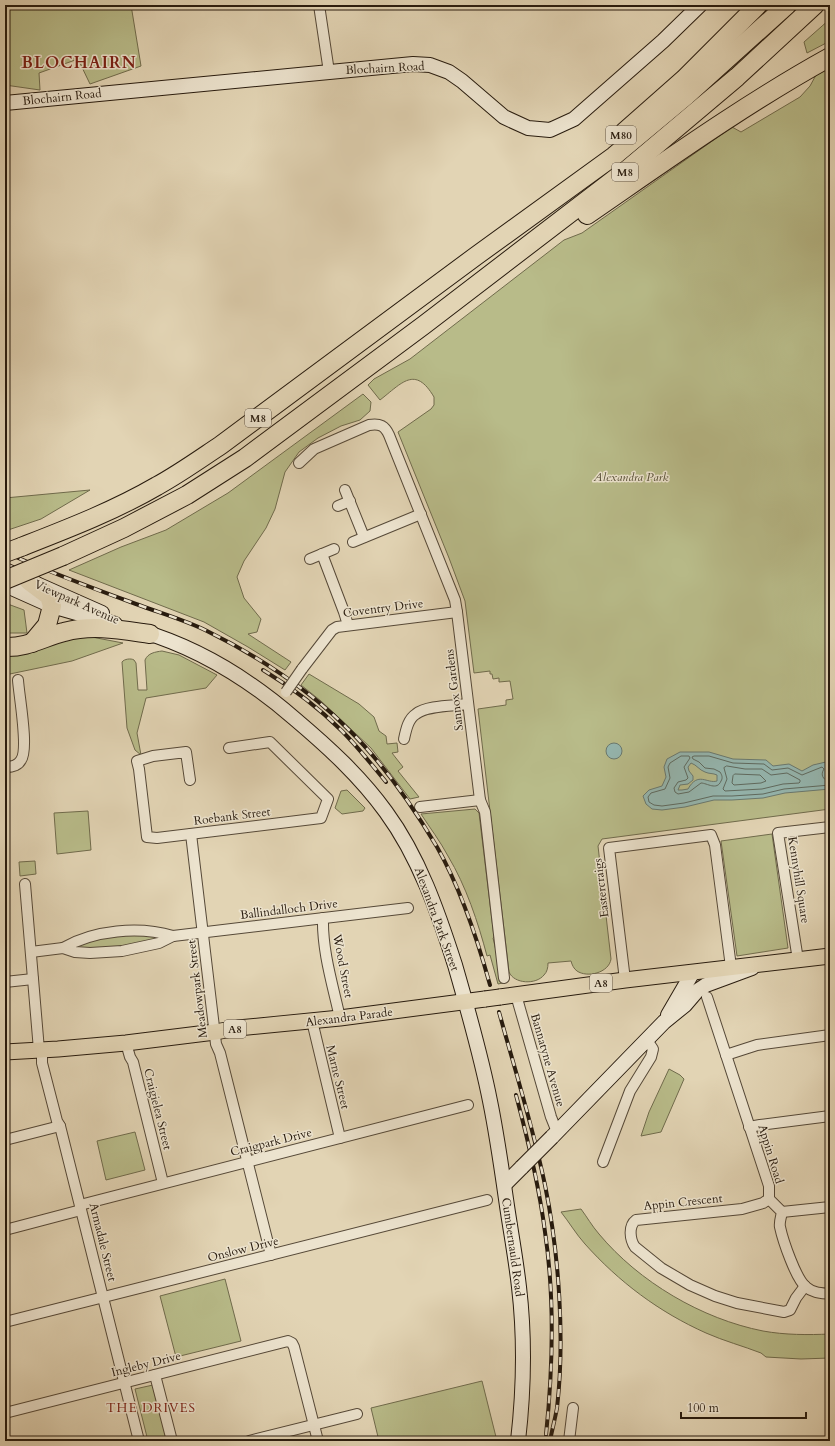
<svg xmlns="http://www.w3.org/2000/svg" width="835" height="1446" viewBox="0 0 835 1446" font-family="Cardo,serif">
	<rect width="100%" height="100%" fill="#e2d4b4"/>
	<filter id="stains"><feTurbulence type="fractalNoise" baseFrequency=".005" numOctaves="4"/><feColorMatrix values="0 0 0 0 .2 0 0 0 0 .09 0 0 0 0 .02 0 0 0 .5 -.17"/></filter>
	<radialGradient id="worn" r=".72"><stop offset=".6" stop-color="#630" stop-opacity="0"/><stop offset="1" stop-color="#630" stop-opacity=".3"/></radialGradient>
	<g fill="#b8bb89" stroke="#706b4c">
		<polygon points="5,5 131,5 141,66 90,84 78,59 39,73 40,90 5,85"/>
		<polygon points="830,19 830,41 807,53 804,42"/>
		<path d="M830 65V809L602 839 598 846 611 959C609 973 587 978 577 971 574 969 572 965 571 961L548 963C548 968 547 972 544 975 536 985 514 984 509 972L478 709 506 705V700L513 699 510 681 499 682V678L493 679 492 674H490V671L474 673 465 601 449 558 398 432 431 409 434 405V397C415 365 402 383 380 400L368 385 374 379 410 359 564 240 582 233 732 127 741 132 800 97 810 86 816 75Z"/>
		<polygon points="363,394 371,402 370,411 360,420 341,426 318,438 299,452 285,472 275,509 266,528 244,561 237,577 244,598 261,619 257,632 248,634 291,662 285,670 248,647 204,622 69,570 121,547 166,530 228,493"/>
		<polygon points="90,490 41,519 5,531 5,498"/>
		<polygon points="5,603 24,610 27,633 5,633"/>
		<polygon points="81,635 123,643 72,661 5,675 5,654"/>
		<path d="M162 651 179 655 217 675 206 688 146 698 137 733 141 755 135 750 127 728 122 662C124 659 131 658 134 660L136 663 138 690H147L145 660C148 653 155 652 162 651Z"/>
		<polygon points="309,674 359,704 374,717 379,731 386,736 387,744 397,743 398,752 392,753 403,767 398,771 419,797 410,799 371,748 321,701 301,685"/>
		<polygon points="347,790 365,808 363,811 342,814 335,808 341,791"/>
		<path d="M475 809 479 813 494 937 493 938 500 967 503 983 498 984 490 955 487 956C478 922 466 886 448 856 440 841 430 828 421 814Z"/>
		<polygon points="88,811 91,850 57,854 54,813"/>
		<polygon points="772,834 788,948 737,956 721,841"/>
		<polygon points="35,861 36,874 20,876 19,862"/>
		<path d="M131 935 158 936 159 938C132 948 105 949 76 948V946L103 938Z"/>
		<polygon points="669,1069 680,1075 684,1079 661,1132 641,1136 649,1112"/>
		<polygon points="135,1132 145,1170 106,1180 97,1141"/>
		<path d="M581 1209C587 1217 592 1226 599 1234 639 1282 702 1319 763 1331 785 1335 808 1335 830 1334V1358L801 1359 766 1357 761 1353C743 1346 724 1341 706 1333 659 1312 619 1282 585 1244 576 1234 569 1222 561 1212Z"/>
		<polygon points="225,1279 241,1341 176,1357 160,1296"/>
		<polygon points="482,1381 497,1441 379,1441 371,1408"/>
		<polygon points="153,1385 167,1441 148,1441 135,1389"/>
	</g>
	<g fill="#95b8b2" stroke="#697970" fill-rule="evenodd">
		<circle cx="614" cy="751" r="8"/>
		<path d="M680 752H709L733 759 766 760 773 766 789 764 802 771 813 765 830 761V769L825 774 830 778V789L785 793 763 798 732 800H714L685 807 662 810 652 809 646 804 643 796 649 790 662 786 666 777 664 767 667 759ZM691 763C697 765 699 770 705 772 709 774 713 773 717 775V781C707 784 698 771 688 789L682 790H678L680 785 688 784 693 780V776L689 771 688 767Z"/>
	</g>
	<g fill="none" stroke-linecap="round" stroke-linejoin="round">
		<g stroke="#5e6a60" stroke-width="1">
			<polygon points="727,766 745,769 762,769 771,775 787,773 800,780 800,782 799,783 783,784 762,789 725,791 723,789 727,779 724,768"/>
			<polygon points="735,774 760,775 766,781 761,783 734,785 732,783 733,776"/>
			<path d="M830 781 829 782C823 779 820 775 824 769L822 767 802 775 788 768 772 770 764 764 733 763 709 756H694L692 757 693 759 699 762 705 768 714 769 720 772C722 775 723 778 721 781 717 791 707 783 701 783L689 792 678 794 675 792 674 788 678 782 686 780 688 778 684 767 690 758 689 756H681L670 763 668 767 670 778 665 789 651 793 648 797 649 802 654 805 662 806 684 803 713 796H732L763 794 784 789 830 785"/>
		</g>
		<g stroke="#564938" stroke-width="12">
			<g id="street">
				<polyline points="319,5 329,72"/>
				<path d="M299 463 314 449 369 425C380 423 385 426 389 435L455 600 457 612 480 800 485 812 504 978"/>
				<polyline points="345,490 364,537"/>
				<polyline points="338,506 350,501"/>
				<polyline points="353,542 421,514"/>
				<polyline points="322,554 344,612 348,625"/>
				<polyline points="310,559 334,549"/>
				<polyline points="302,669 332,630 337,627 457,612"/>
				<path d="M404 739C406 730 408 719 416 714 427 705 455 706 468 704"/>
				<path d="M5 767C11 767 18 766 21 760 29 749 19 696 18 680"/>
				<polyline points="190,780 186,752 153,756 137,761 139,769 147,837 157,838 321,818 328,799 270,742 229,748"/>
				<polyline points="420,807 480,800"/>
				<polyline points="191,834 216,1044 220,1053 271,1255"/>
				<polyline points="25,884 39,1050"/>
				<path d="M323 918C322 951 333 986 340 1018"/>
				<path d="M63 948C94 930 139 926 173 936"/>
				<polyline points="31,952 63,948 75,952 90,953 122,951 159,943 173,936 408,908"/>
				<polyline points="798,960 778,833 830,827"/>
				<polyline points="625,980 609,848 711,835 715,845 731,967"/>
				<polyline points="5,982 33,979"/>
				<polyline points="516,995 551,1117 557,1132"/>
				<path d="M707 997 769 1186V1199L782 1212C781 1217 779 1223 780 1227 783 1241 796 1279 806 1287 813 1293 821 1293 830 1294"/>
				<polyline points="312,1021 340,1138"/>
				<polyline points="126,1043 130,1057 133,1062 163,1183"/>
				<polyline points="42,1050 42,1063 57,1121 60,1126 139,1441"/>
				<polyline points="726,1055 757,1045 830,1035"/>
				<polyline points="749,1127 760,1125 830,1116"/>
				<polyline points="5,1140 60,1126"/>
				<polyline points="603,1162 630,1091 651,1057 653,1049 647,1040"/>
				<path d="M769 1199 763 1203 742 1209 636 1220C628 1226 630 1240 635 1247L661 1268 690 1285 715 1296 737 1303 784 1312 790 1310 796 1298 805 1286"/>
				<polyline points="80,1205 468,1105"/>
				<polyline points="782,1212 830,1207"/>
				<polyline points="5,1230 81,1210"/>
				<polyline points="5,1322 487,1200"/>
				<polyline points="155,1375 172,1441"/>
				<polyline points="5,1413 288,1341 292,1343 294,1347 318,1441"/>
				<polyline points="249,1441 357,1414"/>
				<polyline points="569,1441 573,1408"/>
			</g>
		</g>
		<g stroke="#281b0e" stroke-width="16">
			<g id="secondary">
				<polyline points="5,103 413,64 430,65 449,72 462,81 504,117 528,128 550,130 574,119 663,41 700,5"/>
				<polyline points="5,570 102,613"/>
				<polyline points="5,585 52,606 115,624"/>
				<path d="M141 631C199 648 249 679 295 719 328 747 360 776 386 812 419 857 438 912 455 965 468 1010 481 1055 490 1101 497 1135 502 1171 507 1206 511 1233 516 1260 519 1287 525 1338 524 1389 518 1441"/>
				<polyline points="668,1015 693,972"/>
				<polyline points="552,1137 664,1022 685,1005 697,991 706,985 752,968"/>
				<polyline points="505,1184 522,1167"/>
			</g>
		</g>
		<g stroke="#281b0e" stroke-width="17">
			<g id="primary">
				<polyline points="500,997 625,980 830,956"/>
				<polyline points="5,1052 58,1049 126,1043 215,1032 238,1028 340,1018 485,999"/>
			</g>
		</g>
		<g stroke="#281b0e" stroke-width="20">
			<g id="highway">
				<polyline points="624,132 684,79 758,5"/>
				<path d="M587 215C667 160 745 104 830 57"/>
				<path d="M21 547C67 529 114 511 157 486 179 474 200 459 221 445L476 256 614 156 686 96 787 5"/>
				<polyline points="63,556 124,528 187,495 245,458 424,325 629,168 737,77 815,5"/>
				<polyline points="29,581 49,596 52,606 47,625 32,643"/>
				<path d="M5 647C27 648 44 637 64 632 93 624 122 630 150 634"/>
			</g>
		</g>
		<use href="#street" stroke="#ece3ce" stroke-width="10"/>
		<use href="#secondary" stroke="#ece3ce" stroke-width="14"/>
		<use href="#primary" stroke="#e2d4b4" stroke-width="15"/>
		<use href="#highway" stroke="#e2d4b4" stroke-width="18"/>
		<g stroke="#281b0e" stroke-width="4">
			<g id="rail">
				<path d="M5 552C48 572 92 588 136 604 160 613 185 620 207 631 256 655 310 690 348 729 383 763 412 805 437 847 461 889 477 938 490 985"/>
				<path d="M263 670C291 687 319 708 342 731 358 747 372 765 386 782"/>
				<path d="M499 1012C515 1070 533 1127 545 1185 559 1254 565 1339 557 1408 555 1419 552 1430 550 1441"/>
				<path d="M516 1095C528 1140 539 1185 545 1232 555 1299 553 1367 546 1435"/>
			</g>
		</g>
		<use href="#rail" stroke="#ece3ce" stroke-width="2.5" stroke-dasharray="8" stroke-linecap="butt"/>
		<g stroke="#564938" stroke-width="12" stroke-linecap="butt">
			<polyline id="street-bridge" points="286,692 302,669"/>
		</g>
		<g stroke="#281b0e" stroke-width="16" stroke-linecap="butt">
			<polyline id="secondary-bridge" points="522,1167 552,1137"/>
		</g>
		<g stroke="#281b0e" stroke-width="17" stroke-linecap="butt">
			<polyline id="primary-bridge" points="485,999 500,997"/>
		</g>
		<g stroke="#281b0e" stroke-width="20" stroke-linecap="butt">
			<g id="highway-bridge">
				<polyline points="5,553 21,547"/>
				<polyline points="5,580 63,556"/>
			</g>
		</g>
		<use href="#street-bridge" stroke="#ece3ce" stroke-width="10"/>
		<use href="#secondary-bridge" stroke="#ece3ce" stroke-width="14"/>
		<use href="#primary-bridge" stroke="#e2d4b4" stroke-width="15"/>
		<use href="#highway-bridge" stroke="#e2d4b4" stroke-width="18"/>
	</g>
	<g text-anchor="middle" stroke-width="3" stroke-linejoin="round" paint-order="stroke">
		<g fill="#ece3ce" stroke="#635748" stroke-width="1">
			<rect x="606" y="126" width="30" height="18" rx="3"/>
			<rect x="612" y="163" width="26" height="18" rx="3"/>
			<rect x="245" y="409" width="26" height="18" rx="3"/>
			<rect x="590" y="974" width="22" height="18" rx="3"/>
			<rect x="224" y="1020" width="22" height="18" rx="3"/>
		</g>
		<g font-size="11" font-weight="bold" fill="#281b0e">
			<text x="621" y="139">M80</text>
			<text x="625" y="176">M8</text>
			<text x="258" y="422">M8</text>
			<text x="601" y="987">A8</text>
			<text x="235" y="1033">A8</text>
		</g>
		<g font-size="12" fill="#281b0e" stroke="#ece3ce">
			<text transform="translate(385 68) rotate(-3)" y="4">Blochairn Road</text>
			<text transform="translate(62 97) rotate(-6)" y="4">Blochairn Road</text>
			<text transform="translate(77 602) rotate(24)" y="4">Viewpark Avenue</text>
			<text transform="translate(383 608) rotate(-7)" y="4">Coventry Drive</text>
			<text transform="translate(454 690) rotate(-97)" y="4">Sannox Gardens</text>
			<text transform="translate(232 816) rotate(-7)" y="4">Roebank Street</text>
			<text transform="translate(799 880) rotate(81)" y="4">Kennyhill Square</text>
			<text transform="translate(601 888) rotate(-97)" y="4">Eastercraigs</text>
			<text transform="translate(289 909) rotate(-7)" y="4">Ballindalloch Drive</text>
			<text transform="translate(437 919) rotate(70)" y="4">Alexandra Park Street</text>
			<text transform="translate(343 966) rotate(79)" y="4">Wood Street</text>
			<text transform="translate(197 989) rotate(-97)" y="4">Meadowpark Street</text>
			<text transform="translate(349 1017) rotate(-7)" y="4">Alexandra Parade</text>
			<text transform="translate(548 1060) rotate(74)" y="4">Bannatyne Avenue</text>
			<text transform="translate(338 1077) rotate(76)" y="4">Marne Street</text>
			<text transform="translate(158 1109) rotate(76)" y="4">Craigielea Street</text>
			<text transform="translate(271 1142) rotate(-14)" y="4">Craigpark Drive</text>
			<text transform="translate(771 1154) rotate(73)" y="4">Appin Road</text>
			<text transform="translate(683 1202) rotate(-6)" y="4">Appin Crescent</text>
			<text transform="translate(103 1242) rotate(76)" y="4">Armadale Street</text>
			<text transform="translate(513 1247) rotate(82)" y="4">Cumbernauld Road</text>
			<text transform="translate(243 1249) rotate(-14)" y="4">Onslow Drive</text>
			<text transform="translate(146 1364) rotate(-14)" y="4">Ingleby Drive</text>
		</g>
		<g font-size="12" font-style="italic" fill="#534b33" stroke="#ece3ce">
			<text x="631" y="481">Alexandra Park</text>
		</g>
		<g font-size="13" letter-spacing="1" fill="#7a1f14" stroke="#ece3ce">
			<text x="151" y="1412">THE DRIVES</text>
		</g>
		<g font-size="16" font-weight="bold" letter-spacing="1" fill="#7a1f14" stroke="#ece3ce">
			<text x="79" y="68">BLOCHAIRN</text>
		</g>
	</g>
	<rect width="835" height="1446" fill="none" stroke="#e2d4b4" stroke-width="20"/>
	<rect x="6" y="6" width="823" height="1434" fill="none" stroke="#281b0e" stroke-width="2"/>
	<rect x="10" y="10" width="815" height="1426" fill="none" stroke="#281b0e"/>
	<path d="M681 1412v6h125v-6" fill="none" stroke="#281b0e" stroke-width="2"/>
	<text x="687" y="1412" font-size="12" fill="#281b0e" stroke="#ece3ce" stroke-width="3" paint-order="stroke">100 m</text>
	<rect width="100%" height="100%" filter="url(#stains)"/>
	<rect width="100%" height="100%" fill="url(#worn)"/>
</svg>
